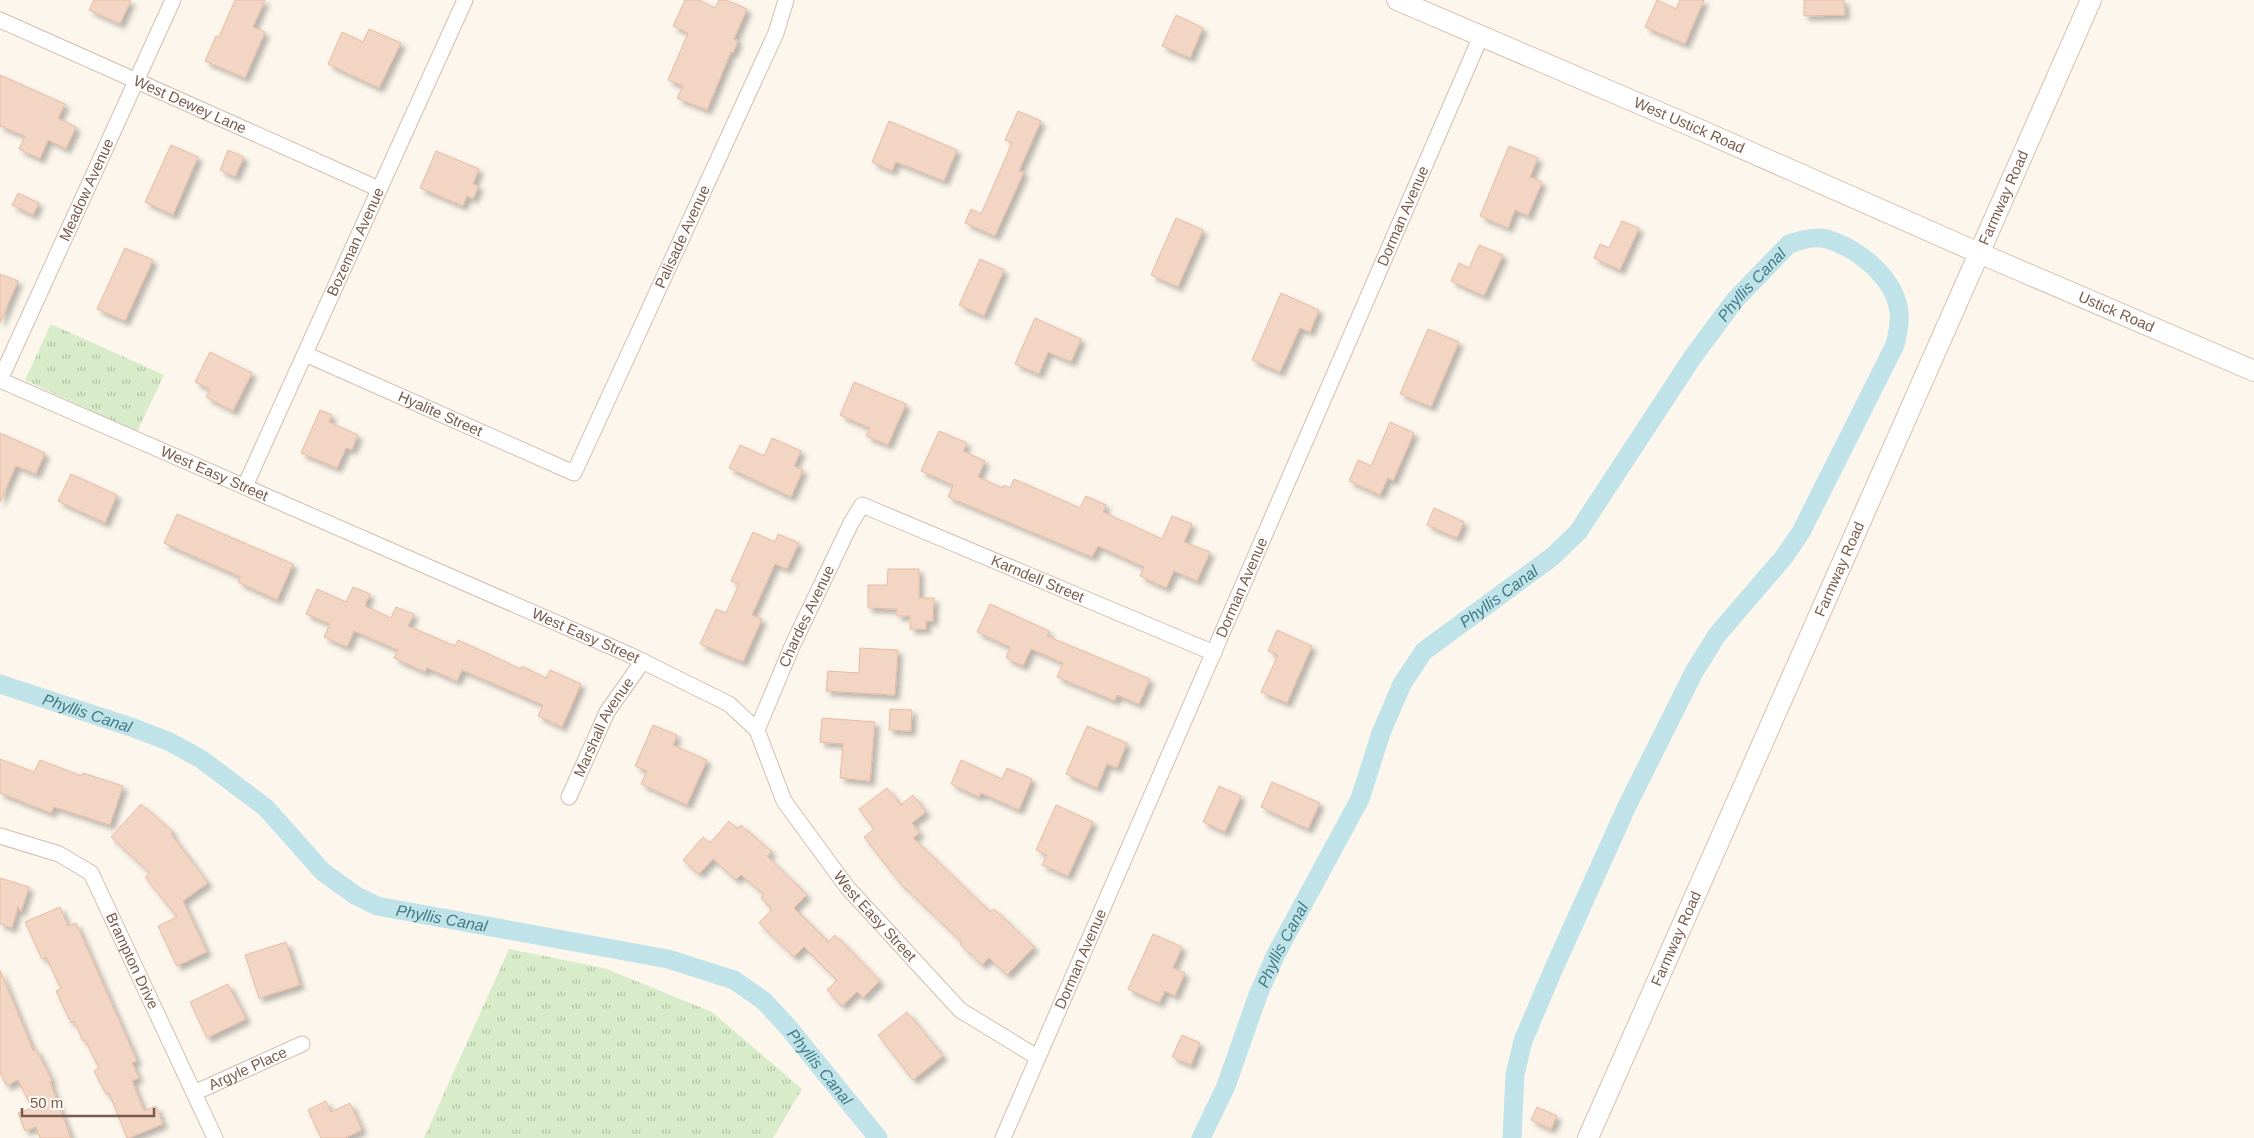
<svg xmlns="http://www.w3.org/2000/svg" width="2254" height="1138" viewBox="0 0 2254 1138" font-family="Helvetica,sans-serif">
	<defs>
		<pattern id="grass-tufts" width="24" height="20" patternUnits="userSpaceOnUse" patternTransform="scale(1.25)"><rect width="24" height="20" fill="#d8ecc9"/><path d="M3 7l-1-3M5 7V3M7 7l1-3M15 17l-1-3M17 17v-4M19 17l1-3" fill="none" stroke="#b4c2a5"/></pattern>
		<filter id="shadow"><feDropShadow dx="4.5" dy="4.5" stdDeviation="2.5" flood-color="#0004"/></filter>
	</defs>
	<rect width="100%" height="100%" fill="#fdf6ec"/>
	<g fill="url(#grass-tufts)">
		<polygon points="51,324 164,375 137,432 25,380"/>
		<polygon points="509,949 604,968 712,1012 802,1089 773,1138 424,1138"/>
	</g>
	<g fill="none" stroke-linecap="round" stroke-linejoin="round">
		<g stroke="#bfe3e8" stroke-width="19">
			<path id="s1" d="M0 684 134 728 170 742 201 759 266 808 323 872 355 895 377 906 668 959 734 980 764 1001 788 1027 878 1138"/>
			<path id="s2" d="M1201 1138 1226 1086 1258 995 1276 954 1360 799 1381 733 1402 684 1424 651 1552 557 1578 532 1692 358 1735 300 1789 244C1800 240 1816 236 1827 239 1857 248 1891 275 1898 306 1901 319 1898 332 1895 345L1801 532 1784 557 1717 635 1694 672 1627 806 1554 968 1523 1041 1515 1074 1512 1138"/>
		</g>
	</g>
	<g fill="#f3d5c3" stroke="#e6bba3" filter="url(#shadow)">
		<polygon points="94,0 131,0 120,24 89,10"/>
		<polygon points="235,0 265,0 253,27 265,32 245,78 205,61 216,36 219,37"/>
		<polygon points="685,0 699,0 715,8 719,0 726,0 747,9 734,39 738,41 733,53 731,52 707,110 677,98 683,86 668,80 688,33 673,26"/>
		<polygon points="1657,0 1676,9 1680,0 1704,0 1685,44 1645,27"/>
		<polygon points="1804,0 1844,0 1845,15 1804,16"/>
		<polygon points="1176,15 1203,28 1190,58 1162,46"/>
		<polygon points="369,29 401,43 379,88 328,64 342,32 363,42"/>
		<polygon points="0,75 65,104 58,118 76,127 66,149 48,140 40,159 19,149 25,136 0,126"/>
		<polygon points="1018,111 1041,121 1019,171 1024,172 995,236 965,223 971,209 981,214 1012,143 1005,140"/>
		<polygon points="889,121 957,150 944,181 896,162 892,171 872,162"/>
		<polygon points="171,145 198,157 173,215 145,202"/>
		<polygon points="1509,146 1538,158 1530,177 1542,182 1528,216 1515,210 1508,228 1480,216"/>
		<polygon points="228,150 244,157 235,177 220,170"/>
		<polygon points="436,151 479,169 473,184 479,186 473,199 467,196 463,206 420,188"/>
		<polygon points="18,193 39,203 33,215 12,205"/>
		<polygon points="1176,218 1203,230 1178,287 1151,275"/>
		<polygon points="1622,221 1639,228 1620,270 1594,258 1600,244 1609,248"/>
		<polygon points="1479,245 1503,255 1484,296 1451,281 1459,263 1469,268"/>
		<polygon points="125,248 153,260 125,321 97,309"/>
		<polygon points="980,259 1004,270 984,316 959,305"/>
		<polygon points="0,274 18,281 0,323"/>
		<polygon points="1281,293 1319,310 1310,332 1300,328 1280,372 1252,360"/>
		<polygon points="1035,318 1081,339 1071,362 1048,352 1039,374 1015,364"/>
		<polygon points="1428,329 1459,342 1431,407 1400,394"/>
		<polygon points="210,352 252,373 233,411 206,397 210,389 195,382"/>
		<polygon points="854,382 906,404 888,445 866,436 870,428 840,415"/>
		<polygon points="320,410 332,415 329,422 358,435 352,450 346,448 337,468 301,453"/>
		<polygon points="1390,422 1414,433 1393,481 1388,478 1380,495 1349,481 1358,460 1371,466"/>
		<polygon points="939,431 967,443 963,451 985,461 978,477 1003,488 1004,485 1010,488 1014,479 1080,508 1086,496 1106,505 1103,512 1162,539 1172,516 1192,524 1184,542 1210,552 1197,581 1174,571 1166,588 1140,576 1144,567 1098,546 1092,557 948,497 953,485 921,471"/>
		<polygon points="0,433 45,453 36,474 16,466 0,502"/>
		<polygon points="772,438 801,451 794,466 803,470 791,497 729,468 740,445 764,456"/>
		<polygon points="71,474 117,495 105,523 58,501"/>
		<polygon points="1434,508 1464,522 1457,538 1427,525"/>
		<polygon points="177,514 293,564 277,600 238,582 241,577 164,543"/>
		<polygon points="753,532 775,542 778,534 799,543 787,569 775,564 752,615 762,619 743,662 700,644 716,609 726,613 739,584 731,581"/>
		<polygon points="888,569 919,569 919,598 934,598 933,621 926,621 926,629 910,629 910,616 897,616 897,609 868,608 868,585 887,585"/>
		<polygon points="353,587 370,594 365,606 391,618 396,607 414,614 408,626 455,646 458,640 521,669 522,666 546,678 550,670 581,684 562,727 538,716 543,705 462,670 457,681 427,668 425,672 394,658 398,650 354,631 347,647 324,637 330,624 306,614 317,589 346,602"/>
		<polygon points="990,604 1049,631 1047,636 1150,679 1139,704 1117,695 1115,701 1057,677 1063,663 1031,649 1023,666 1006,658 1010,647 977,632"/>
		<polygon points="1277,630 1312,646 1287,703 1261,692 1278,655 1268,651"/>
		<polygon points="860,648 898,650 895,695 826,691 828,671 859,673"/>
		<polygon points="890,709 912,710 911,731 889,730"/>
		<polygon points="822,718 875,722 870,781 840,778 843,744 820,742"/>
		<polygon points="653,725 677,735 673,745 707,760 687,805 641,784 647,771 635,766"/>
		<polygon points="1087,726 1127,743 1117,768 1107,764 1097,788 1066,774"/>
		<polygon points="0,759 34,772 40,760 82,776 83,773 123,786 110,825 54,807 51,813 0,793"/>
		<polygon points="961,760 1002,779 1007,768 1032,779 1019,810 981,793 979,797 951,784"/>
		<polygon points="1272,782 1320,803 1308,829 1261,807"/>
		<polygon points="1219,786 1241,796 1225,832 1203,822"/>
		<polygon points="887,788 901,805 913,795 926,812 912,823 920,833 913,838 990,912 994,909 1034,947 1007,975 989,958 982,965 960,944 962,942 901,884 864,837 874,829 859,809"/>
		<polygon points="141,804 173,832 171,834 208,883 183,901 207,952 177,966 158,926 177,917 145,877 150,873 111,837"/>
		<polygon points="1056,805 1093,822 1068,876 1042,865 1047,855 1036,850"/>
		<polygon points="729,821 737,829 741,825 772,852 767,856 807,895 794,908 828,942 835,935 880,981 863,998 857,992 842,1006 827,990 837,980 804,947 794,957 759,923 772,909 761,898 764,894 741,875 736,880 713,859 699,874 683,860 703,837 710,843"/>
		<polygon points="0,878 29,887 21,912 18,907 12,928 0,924"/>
		<polygon points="60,907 68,926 76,923 137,1061 132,1063 139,1078 132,1081 144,1111 156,1106 163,1124 129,1138 127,1138 109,1093 106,1094 94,1071 99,1068 85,1040 83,1041 74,1021 71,1023 56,991 61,989 46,957 42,959 25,922"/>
		<polygon points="1153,934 1182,947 1173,968 1185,973 1175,996 1165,991 1159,1003 1128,989"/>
		<polygon points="286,942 300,985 259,998 245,955"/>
		<polygon points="0,970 33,1050 36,1049 52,1081 50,1082 71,1138 40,1138 36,1127 25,1131 18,1113 32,1108 18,1080 7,1086 0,1073"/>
		<polygon points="228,984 246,1019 207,1038 190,1002"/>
		<polygon points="907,1012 943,1056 913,1080 878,1035"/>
		<polygon points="1182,1035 1200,1043 1191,1065 1172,1057"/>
		<polygon points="326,1101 331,1112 350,1103 362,1130 345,1138 321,1138 308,1110"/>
		<polygon points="1537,1107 1557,1116 1551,1129 1531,1120"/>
	</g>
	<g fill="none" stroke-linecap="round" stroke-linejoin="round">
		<g stroke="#d1beb0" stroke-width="17">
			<g id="street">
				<path id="s3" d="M0 20 379 189"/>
				<path id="s4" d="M305 354 574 473 776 33 786 0"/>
				<path id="s5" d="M0 380 630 655 729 704 757 730 784 801 847 887 960 1010 1037 1057"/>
				<path id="s6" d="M0 380 173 0"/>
				<path id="s7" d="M245 486 465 0"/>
				<path id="s8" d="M757 730 793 644 851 523 862 505 1214 653"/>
				<path id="s9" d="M569 797 607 712 643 661"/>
				<path id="s10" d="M0 836 59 854 91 873 215 1138"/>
				<path id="s11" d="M194 1093 302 1044"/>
				<path id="s12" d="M1003 1138 1481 36"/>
			</g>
		</g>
		<g stroke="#d6c0b0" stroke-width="22">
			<g id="secondary">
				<path id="s13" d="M1397 0 1689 125 1979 253 2254 371"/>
				<path id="s14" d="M1588 1138 2091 0"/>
			</g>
		</g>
		<use href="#street" stroke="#fff" stroke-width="15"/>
		<use href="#secondary" stroke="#fff" stroke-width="20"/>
	</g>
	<g text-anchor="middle" stroke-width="4" stroke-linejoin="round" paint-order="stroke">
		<g font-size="15" fill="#7a5c4d" stroke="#fffaf3">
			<text dy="5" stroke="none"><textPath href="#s3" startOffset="208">West Dewey Lane</textPath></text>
			<text dy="5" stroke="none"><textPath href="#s13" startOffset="318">West Ustick Road</textPath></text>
			<text dy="5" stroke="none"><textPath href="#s6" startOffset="209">Meadow Avenue</textPath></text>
			<text dy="5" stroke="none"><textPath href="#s14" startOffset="1028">Farmway Road</textPath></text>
			<text dy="5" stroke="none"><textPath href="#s12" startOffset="1005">Dorman Avenue</textPath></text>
			<text dy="5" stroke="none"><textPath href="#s4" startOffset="554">Palisade Avenue</textPath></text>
			<text dy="5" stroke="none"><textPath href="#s7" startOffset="268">Bozeman Avenue</textPath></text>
			<text dy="5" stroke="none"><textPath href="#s13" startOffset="784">Ustick Road</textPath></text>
			<text dy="5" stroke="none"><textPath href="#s4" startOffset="148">Hyalite Street</textPath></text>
			<text dy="5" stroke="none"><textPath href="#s5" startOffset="234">West Easy Street</textPath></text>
			<text dy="5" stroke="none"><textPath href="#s14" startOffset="622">Farmway Road</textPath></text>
			<text dy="5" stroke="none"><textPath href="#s8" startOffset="439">Karndell Street</textPath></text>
			<text dy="5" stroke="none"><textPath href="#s12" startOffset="600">Dorman Avenue</textPath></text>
			<text dy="5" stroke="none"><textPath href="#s8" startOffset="124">Chardes Avenue</textPath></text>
			<text dy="5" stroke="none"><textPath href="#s5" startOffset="639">West Easy Street</textPath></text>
			<text dy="5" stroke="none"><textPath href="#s9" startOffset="78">Marshall Avenue</textPath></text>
			<text dy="5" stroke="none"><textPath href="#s5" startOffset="1059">West Easy Street</textPath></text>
			<text dy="5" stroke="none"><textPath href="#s14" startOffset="218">Farmway Road</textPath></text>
			<text dy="5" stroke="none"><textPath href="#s12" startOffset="195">Dorman Avenue</textPath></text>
			<text dy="5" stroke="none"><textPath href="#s10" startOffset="196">Brampton Drive</textPath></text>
			<text dy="5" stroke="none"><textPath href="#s11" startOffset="59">Argyle Place</textPath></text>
		</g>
		<g font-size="16" font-style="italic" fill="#437c86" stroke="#fffaf3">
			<text dy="6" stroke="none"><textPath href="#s2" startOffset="1035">Phyllis Canal</textPath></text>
			<text dy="6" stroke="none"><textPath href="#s2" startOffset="630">Phyllis Canal</textPath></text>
			<text dy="6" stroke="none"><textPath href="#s1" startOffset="92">Phyllis Canal</textPath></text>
			<text dy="6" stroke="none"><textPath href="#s1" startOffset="512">Phyllis Canal</textPath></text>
			<text dy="6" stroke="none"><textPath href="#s2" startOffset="210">Phyllis Canal</textPath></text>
			<text dy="6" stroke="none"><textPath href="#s1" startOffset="934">Phyllis Canal</textPath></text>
		</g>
	</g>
	<path d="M22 1108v8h132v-8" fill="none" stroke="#7a5c4d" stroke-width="2.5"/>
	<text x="30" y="1108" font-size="15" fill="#7a5c4d" stroke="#fffaf3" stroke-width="4" paint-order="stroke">50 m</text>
</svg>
